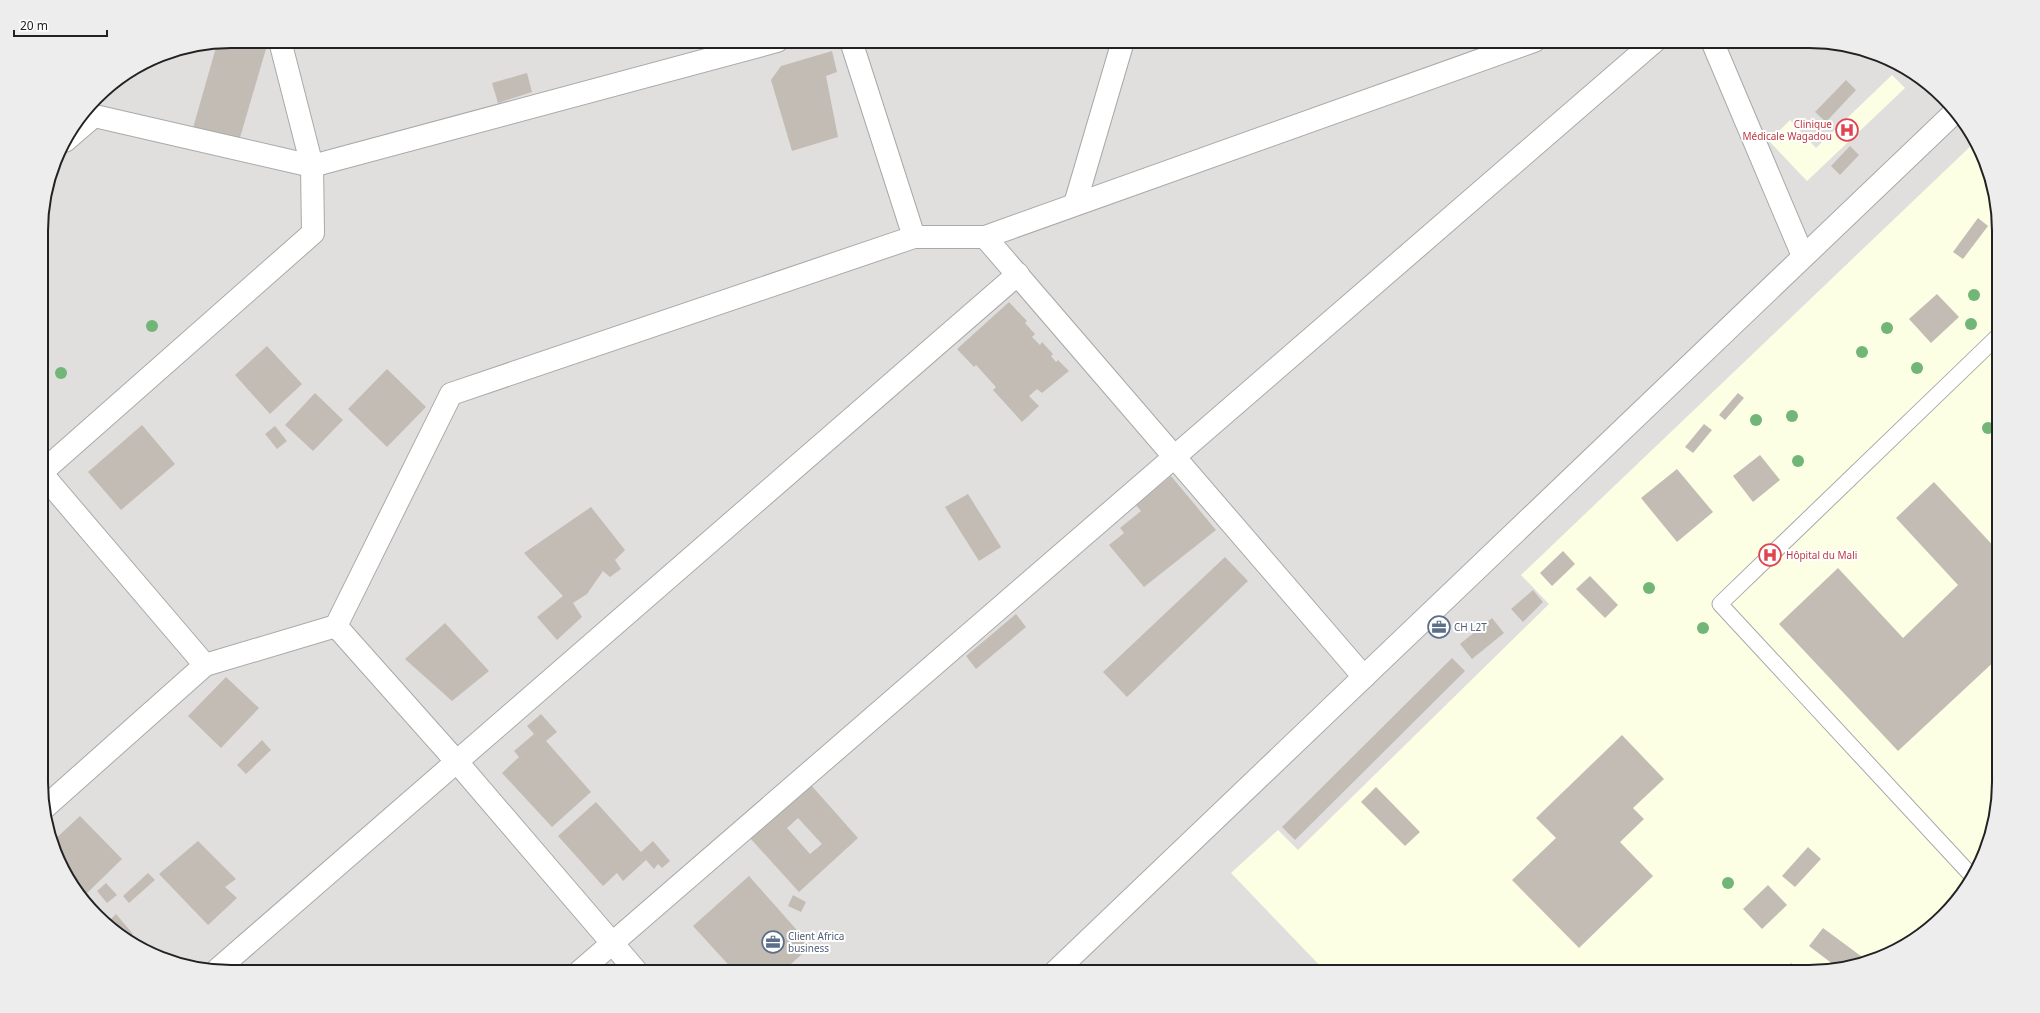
<svg xmlns="http://www.w3.org/2000/svg" width="2040" height="1013" viewBox="0 0 2040 1013" font-family="'Noto Sans',sans-serif">
	<rect width="100%" height="100%" fill="#f2efe8"/>
	<polygon fill="#e0dfde" points="231,41 1809,41 1893,61 1960,116 1985,159 1997,207 1999,782 1979,866 1952,907 1914,940 1870,962 1821,972 231,972 147,952 80,897 55,854 43,807 41,219 61,147 106,88 159,55"/>
	<g fill="#fdffe4">
		<polygon points="1892,75 1905,88 1807,181 1769,141 1790,120 1816,148"/>
		<polygon points="1975,142 1985,159 1997,207 1999,782 1979,866 1952,907 1914,940 1870,962 1821,972 1326,972 1231,873 1278,830 1298,850 1549,604 1521,575"/>
	</g>
	<g fill="#c3bcb4" fill-rule="evenodd">
		<polygon points="231,41 239,41 266,49 239,141 193,128 217,44"/>
		<polygon points="690,41 722,41 722,42 692,49"/>
		<polygon points="832,51 837,72 826,76 838,137 792,151 771,80 781,66"/>
		<polygon points="527,73 532,92 498,103 492,83"/>
		<polygon points="1846,80 1856,90 1826,122 1815,112"/>
		<polygon points="1850,146 1859,155 1840,175 1831,166"/>
		<polygon points="1978,218 1988,226 1963,259 1953,252"/>
		<polygon points="1937,294 1959,317 1931,343 1909,319"/>
		<polygon points="1009,302 1027,321 1025,323 1035,334 1032,337 1040,345 1042,342 1053,354 1051,356 1056,362 1058,360 1069,371 1042,393 1037,389 1029,396 1039,406 1022,422 993,390 996,387 976,365 974,367 957,349"/>
		<polygon points="267,346 302,384 270,414 235,375"/>
		<polygon points="387,369 426,407 387,447 348,409"/>
		<polygon points="315,393 343,420 313,451 285,425"/>
		<polygon points="1738,393 1744,398 1725,420 1719,415"/>
		<polygon points="1704,424 1712,430 1693,453 1685,447"/>
		<polygon points="142,425 175,464 121,510 88,472"/>
		<polygon points="275,426 287,441 277,449 265,434"/>
		<polygon points="1760,455 1780,480 1753,502 1733,476"/>
		<polygon points="1677,469 1713,512 1677,542 1641,498"/>
		<polygon points="1171,476 1216,530 1144,587 1109,545 1124,533 1120,528 1141,511 1136,505"/>
		<polygon points="1934,482 1998,551 1999,657 1898,751 1779,624 1838,568 1903,638 1958,585 1896,518"/>
		<polygon points="968,494 1001,547 979,561 945,507"/>
		<polygon points="591,507 625,550 615,560 621,569 610,577 603,571 587,594 573,603 582,617 557,640 537,617 563,596 524,553"/>
		<polygon points="1563,551 1575,564 1552,586 1540,573"/>
		<polygon points="1225,557 1248,581 1127,697 1103,672"/>
		<polygon points="1590,576 1618,605 1605,618 1576,589"/>
		<polygon points="1533,590 1543,602 1523,622 1511,609"/>
		<polygon points="1016,614 1026,627 976,669 966,656"/>
		<polygon points="1492,618 1504,633 1472,659 1460,644"/>
		<polygon points="445,623 489,671 452,701 405,659"/>
		<polygon points="1452,658 1465,671 1295,840 1282,827"/>
		<polygon points="226,677 259,708 221,748 188,716"/>
		<polygon points="541,714 557,732 546,741 591,792 552,827 502,773 519,757 514,751 534,734 527,726"/>
		<polygon points="1622,735 1664,779 1633,808 1644,819 1620,842 1653,876 1579,948 1512,880 1556,838 1536,818"/>
		<polygon points="262,740 271,750 246,774 237,765"/>
		<path d="M811 785 858 838 799 892 750 838ZM798 818 822 844 810 854 787 828Z"/>
		<polygon points="1376,787 1420,832 1405,846 1361,802"/>
		<polygon points="596,802 641,852 653,841 670,861 662,868 658,864 654,869 646,860 623,881 617,873 603,886 558,836"/>
		<polygon points="80,816 122,859 84,896 72,883 55,854 52,842"/>
		<polygon points="198,841 236,879 225,887 237,898 208,925 159,874"/>
		<polygon points="1808,847 1821,859 1795,887 1782,876"/>
		<polygon points="148,873 155,880 129,903 123,896"/>
		<polygon points="749,876 811,946 782,972 735,972 693,926"/>
		<polygon points="106,883 117,895 107,903 97,891"/>
		<polygon points="1768,885 1787,905 1762,929 1743,909"/>
		<polygon points="793,895 806,902 801,912 788,906"/>
		<polygon points="116,914 133,934 129,937 109,921"/>
		<polygon points="1823,928 1869,962 1838,968 1809,946"/>
		<polygon points="1791,963 1803,972 1784,972"/>
	</g>
	<g fill="none" stroke-linecap="round" stroke-linejoin="round">
		<g stroke="#a9a9a9" stroke-width="17">
			<polyline id="service" points="1972,876 1720,604 1998,336"/>
		</g>
		<g stroke="#a9a9a9" stroke-width="24">
			<g id="minor">
				<polyline points="851,41 914,237"/>
				<polyline points="1712,41 1803,256"/>
				<polyline points="86,114 312,166 777,41"/>
				<polyline points="65,141 94,116"/>
				<polyline points="1075,204 1123,41"/>
				<polyline points="985,237 1364,677"/>
				<polyline points="42,472 313,233 312,166 280,41"/>
				<polyline points="42,474 205,665"/>
				<polyline points="336,626 457,762 637,972"/>
				<polyline points="43,809 205,665 336,626 451,394 914,237 985,237 1534,41"/>
				<polyline points="218,969 1018,274"/>
				<polyline points="579,972 1655,41"/>
			</g>
		</g>
		<g stroke="#a9a9a9" stroke-width="24">
			<polyline id="tertiary" points="1055,972 1955,112"/>
		</g>
		<use href="#service" stroke="#fff" stroke-width="15"/>
		<use href="#minor" stroke="#fff" stroke-width="22"/>
		<use href="#tertiary" stroke="#fff" stroke-width="22"/>
	</g>
	<g fill="#71b677">
		<circle cx="1974" cy="295" r="6"/>
		<circle cx="1971" cy="324" r="6"/>
		<circle cx="152" cy="326" r="6"/>
		<circle cx="1887" cy="328" r="6"/>
		<circle cx="1862" cy="352" r="6"/>
		<circle cx="1917" cy="368" r="6"/>
		<circle cx="61" cy="373" r="6"/>
		<circle cx="1792" cy="416" r="6"/>
		<circle cx="1756" cy="420" r="6"/>
		<circle cx="1988" cy="428" r="6"/>
		<circle cx="1798" cy="461" r="6"/>
		<circle cx="1649" cy="588" r="6"/>
		<circle cx="1703" cy="628" r="6"/>
		<circle cx="1728" cy="883" r="6"/>
	</g>
	<defs>
		<g id="hospital-ring" transform="scale(1.15)"><circle r="9.5" fill="#fff" stroke="#e0444e" stroke-width="1.5"/><path d="M-5-5h3v3.5h4V-5h3V5h-3V1.5h-4V5h-3Z" fill="#e0444e"/></g>
		<g id="office-ring" transform="scale(1.15)"><circle r="9.5" fill="#fff" stroke="#5c6f8a" stroke-width="1.5"/><path d="M-6-3h4V-5.5h4V-3h4V5H-6ZM-1-4.5V-3h2v-1.5ZM-6 0V1H6V0Z" fill="#5c6f8a"/></g>
	</defs>
	<g fill-rule="evenodd">
		<use href="#hospital-ring" x="1847" y="130"/>
		<use href="#hospital-ring" x="1770" y="555"/>
		<use href="#office-ring" x="1439" y="627"/>
		<use href="#office-ring" x="773" y="942"/>
	</g>
	<g text-anchor="middle" stroke-width="4" stroke-linejoin="round" paint-order="stroke">
		<g font-size="10" fill="#be3a42" stroke="#fff" text-anchor="end">
			<text x="1832" y="128">Clinique<tspan x="1832" dy="12">Médicale Wagadou</tspan></text>
			<text x="1786" y="559" text-anchor="start">Hôpital du Mali</text>
		</g>
		<g font-size="10" fill="#4e5e75" stroke="#fff" text-anchor="start">
			<text x="1454" y="631">CH L2T</text>
			<text x="788" y="940">Client Africa<tspan x="788" dy="12">business</tspan></text>
		</g>
	</g>
	<path d="M0 0H2040V1013H0ZM231 48H1809A183 183 0 0 1 1992 231V782A183 183 0 0 1 1809 965H231A183 183 0 0 1 48 782V231A183 183 0 0 1 231 48Z" fill="#ededed" fill-rule="evenodd"/>
	<path fill="none" stroke="#222" stroke-width="2" d="M231 48H1809A183 183 0 0 1 1992 231V782A183 183 0 0 1 1809 965H231A183 183 0 0 1 48 782V231A183 183 0 0 1 231 48Z"/>
	<path d="M14 30v6h93v-6" fill="none" stroke="#222222" stroke-width="2"/>
	<text x="20" y="30" font-size="12" fill="#222222" stroke="#ffffff" stroke-width="3" paint-order="stroke">20 m</text>
</svg>
